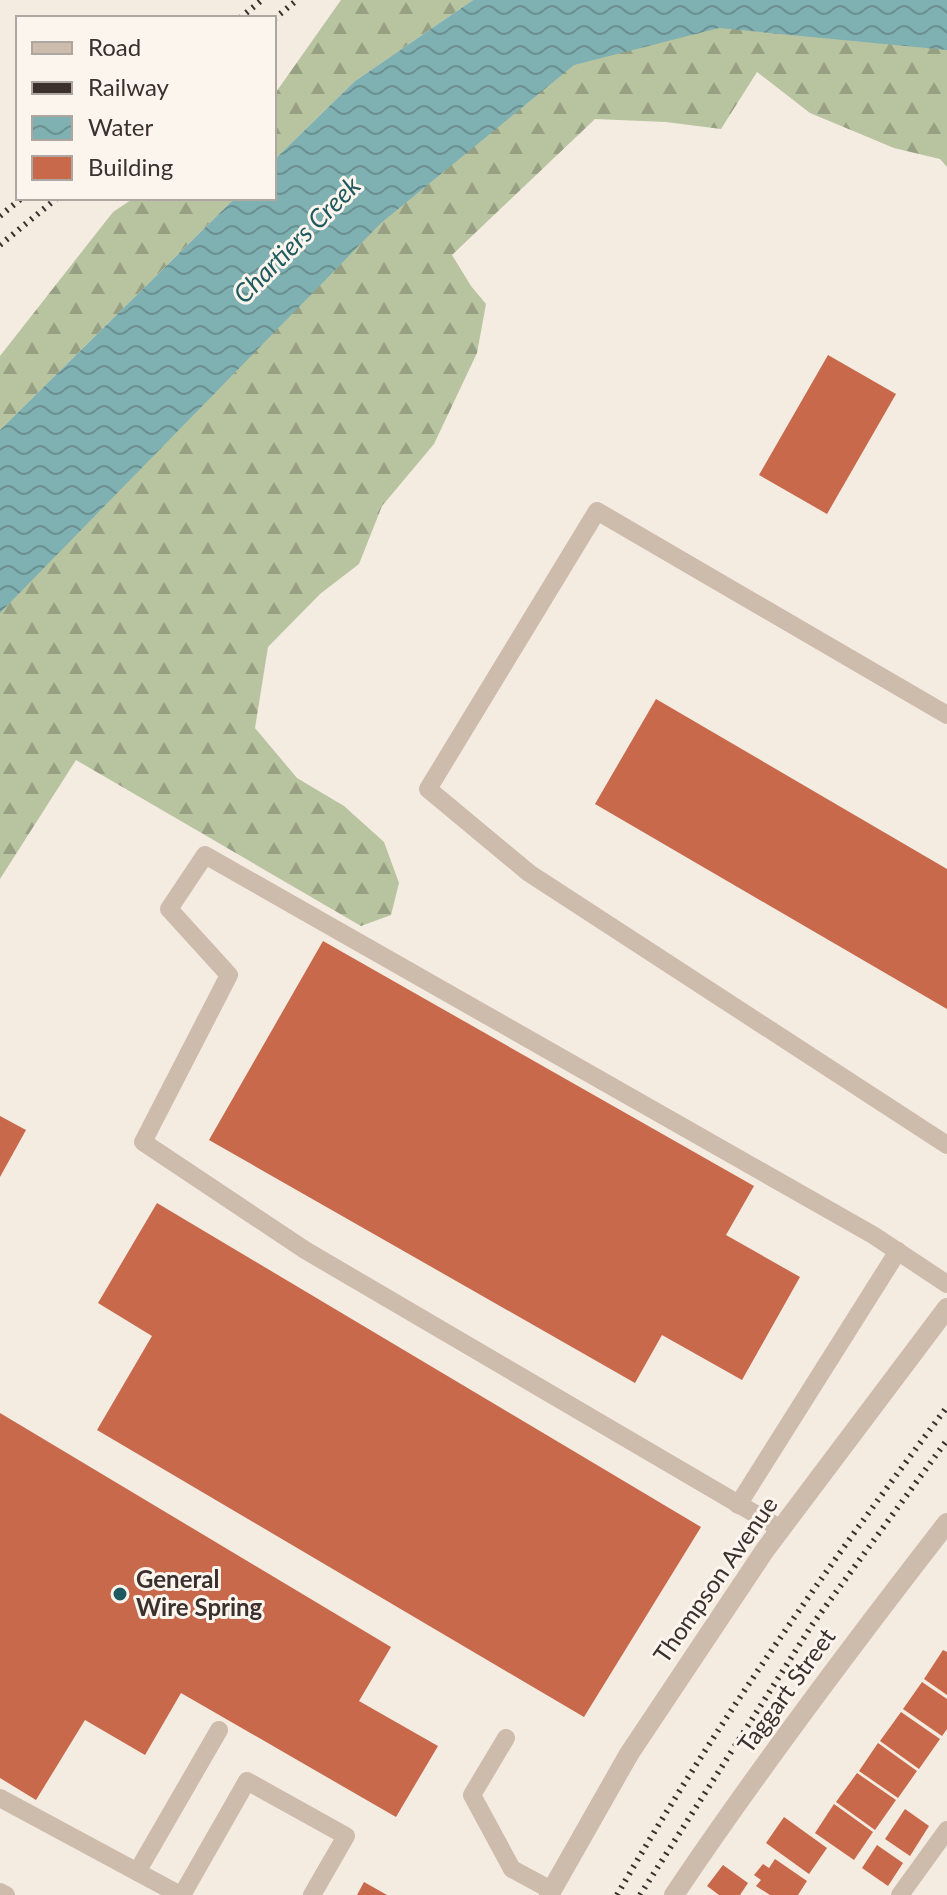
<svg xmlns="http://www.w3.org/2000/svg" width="947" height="1895" viewBox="0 0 947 1895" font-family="Lato,sans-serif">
	<defs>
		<pattern id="forest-firs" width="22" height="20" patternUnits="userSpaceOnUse" patternTransform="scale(2)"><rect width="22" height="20" fill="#b8c4a0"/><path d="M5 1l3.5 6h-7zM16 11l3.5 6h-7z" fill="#97a083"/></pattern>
		<pattern id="water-waves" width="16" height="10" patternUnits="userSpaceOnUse" patternTransform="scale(2)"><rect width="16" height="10" fill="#7fb0b2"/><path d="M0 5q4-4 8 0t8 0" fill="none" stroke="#699091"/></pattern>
	</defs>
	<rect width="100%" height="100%" fill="#f4ebe1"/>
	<g fill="url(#forest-firs)">
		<polygon points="341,0 473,0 355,81 274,160 274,95"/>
		<polygon points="720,18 947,38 947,167 940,159 894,148 810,113 757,72 721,129 666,122 595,119 452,255 471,286 486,304 477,353 434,444 382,506 359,564 320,594 268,647 255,728 297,778 344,806 384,842 399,883 391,915 361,926 76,760 0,879 0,606 384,209 567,58"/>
		<polygon points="134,198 235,198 0,430 0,356 113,212"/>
	</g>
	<polygon fill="url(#water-waves)" points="473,0 947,0 947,50 719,28 574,65 381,223 0,613 0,430 235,198 274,198 274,160 355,81"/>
	<g fill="#c8694b">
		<polygon points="828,355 896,394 827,514 759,475"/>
		<polygon points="656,699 947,869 947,1009 595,804"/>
		<polygon points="323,941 754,1186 726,1235 800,1277 742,1380 662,1335 635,1383 209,1140"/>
		<polygon points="0,1116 26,1130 0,1177"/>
		<polygon points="157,1203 701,1527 584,1717 97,1430 152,1336 98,1303"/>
		<polygon points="0,1413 391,1647 359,1701 438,1746 396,1817 181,1693 145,1755 85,1720 36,1800 0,1778"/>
		<polygon points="943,1650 947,1652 947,1695 924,1679"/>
		<polygon points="922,1682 947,1699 947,1729 942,1736 903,1709"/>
		<polygon points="901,1712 940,1739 919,1769 880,1741"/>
		<polygon points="878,1743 917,1771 898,1798 859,1771"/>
		<polygon points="857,1773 896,1800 875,1830 836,1802"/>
		<polygon points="834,1804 873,1832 854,1860 815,1833"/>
		<polygon points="905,1809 929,1826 910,1856 885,1839"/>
		<polygon points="784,1817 827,1848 809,1874 766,1843"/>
		<polygon points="877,1845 903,1863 888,1886 862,1868"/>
		<polygon points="775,1859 807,1881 798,1895 770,1895 756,1886 761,1880 754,1875 763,1864 769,1868"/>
		<polygon points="723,1865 748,1883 740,1895 719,1895 707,1886"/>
		<polygon points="364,1882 387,1895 357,1895"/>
	</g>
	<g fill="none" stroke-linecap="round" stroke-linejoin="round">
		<g stroke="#cdbbac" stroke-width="18">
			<polyline points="947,715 597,511 428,789 529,873 947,1145"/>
			<polyline points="738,1505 898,1251"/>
			<polyline points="781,1529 305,1250 143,1142 229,975 169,909 205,855 873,1235 947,1284"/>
			<polyline points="506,1738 472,1795 512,1869 551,1890"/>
			<polyline points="0,1798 180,1895"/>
			<polyline points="137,1872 219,1730"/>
			<polyline points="0,1892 6,1895"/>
			<polyline points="182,1895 247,1781 346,1836 312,1895"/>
			<polyline points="900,1895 947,1830"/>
		</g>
		<g stroke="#cdbbac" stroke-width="20">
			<polyline points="549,1895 629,1754 765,1550 947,1308"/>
			<path d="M674 1895C760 1767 853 1644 947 1523"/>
		</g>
		<g stroke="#3b302b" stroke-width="6" stroke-dasharray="2 6" stroke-linecap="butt">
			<polyline points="240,18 262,0"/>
			<polyline points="274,19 297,0"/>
			<polyline points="0,216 22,198"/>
			<polyline points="0,245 57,198"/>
			<path d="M617 1895C715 1725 829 1564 947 1407"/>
			<polyline points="640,1895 812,1625 947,1440"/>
		</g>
	</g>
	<circle fill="#1f5a5e" stroke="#fbf5ee" stroke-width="3" cx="120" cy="1594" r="8"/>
	<g text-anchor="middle" stroke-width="6" stroke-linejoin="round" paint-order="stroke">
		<g font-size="24" font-weight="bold" fill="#3b302b" stroke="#fbf5ee" text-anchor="start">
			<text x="136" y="1588">General<tspan x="136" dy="28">Wire Spring</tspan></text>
		</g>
		<g font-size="24" fill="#3b302b" stroke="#fbf5ee">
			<text transform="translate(716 1580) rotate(-55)" y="8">Thompson Avenue</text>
			<text transform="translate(787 1691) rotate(-54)" y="8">Taggart Street</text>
		</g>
		<g font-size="26" font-style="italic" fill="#1f5a5e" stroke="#fbf5ee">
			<text transform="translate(297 240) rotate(-45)" y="9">Chartiers Creek</text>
		</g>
	</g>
	<rect x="16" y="16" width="260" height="184" fill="#fbf5ee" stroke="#aea6a0" stroke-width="2"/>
	<rect x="32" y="42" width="40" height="12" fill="#cdbbac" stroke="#aea6a0" stroke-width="2"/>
	<text x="88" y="56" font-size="24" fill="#3b302b">Road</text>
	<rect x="32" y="82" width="40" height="12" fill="#3b302b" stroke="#aea6a0" stroke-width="2"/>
	<text x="88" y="96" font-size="24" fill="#3b302b">Railway</text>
	<rect x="32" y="116" width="40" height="24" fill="url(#water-waves)" stroke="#aea6a0" stroke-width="2"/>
	<text x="88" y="136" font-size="24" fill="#3b302b">Water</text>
	<rect x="32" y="156" width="40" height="24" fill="#c8694b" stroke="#aea6a0" stroke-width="2"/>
	<text x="88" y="176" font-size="24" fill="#3b302b">Building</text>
</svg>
